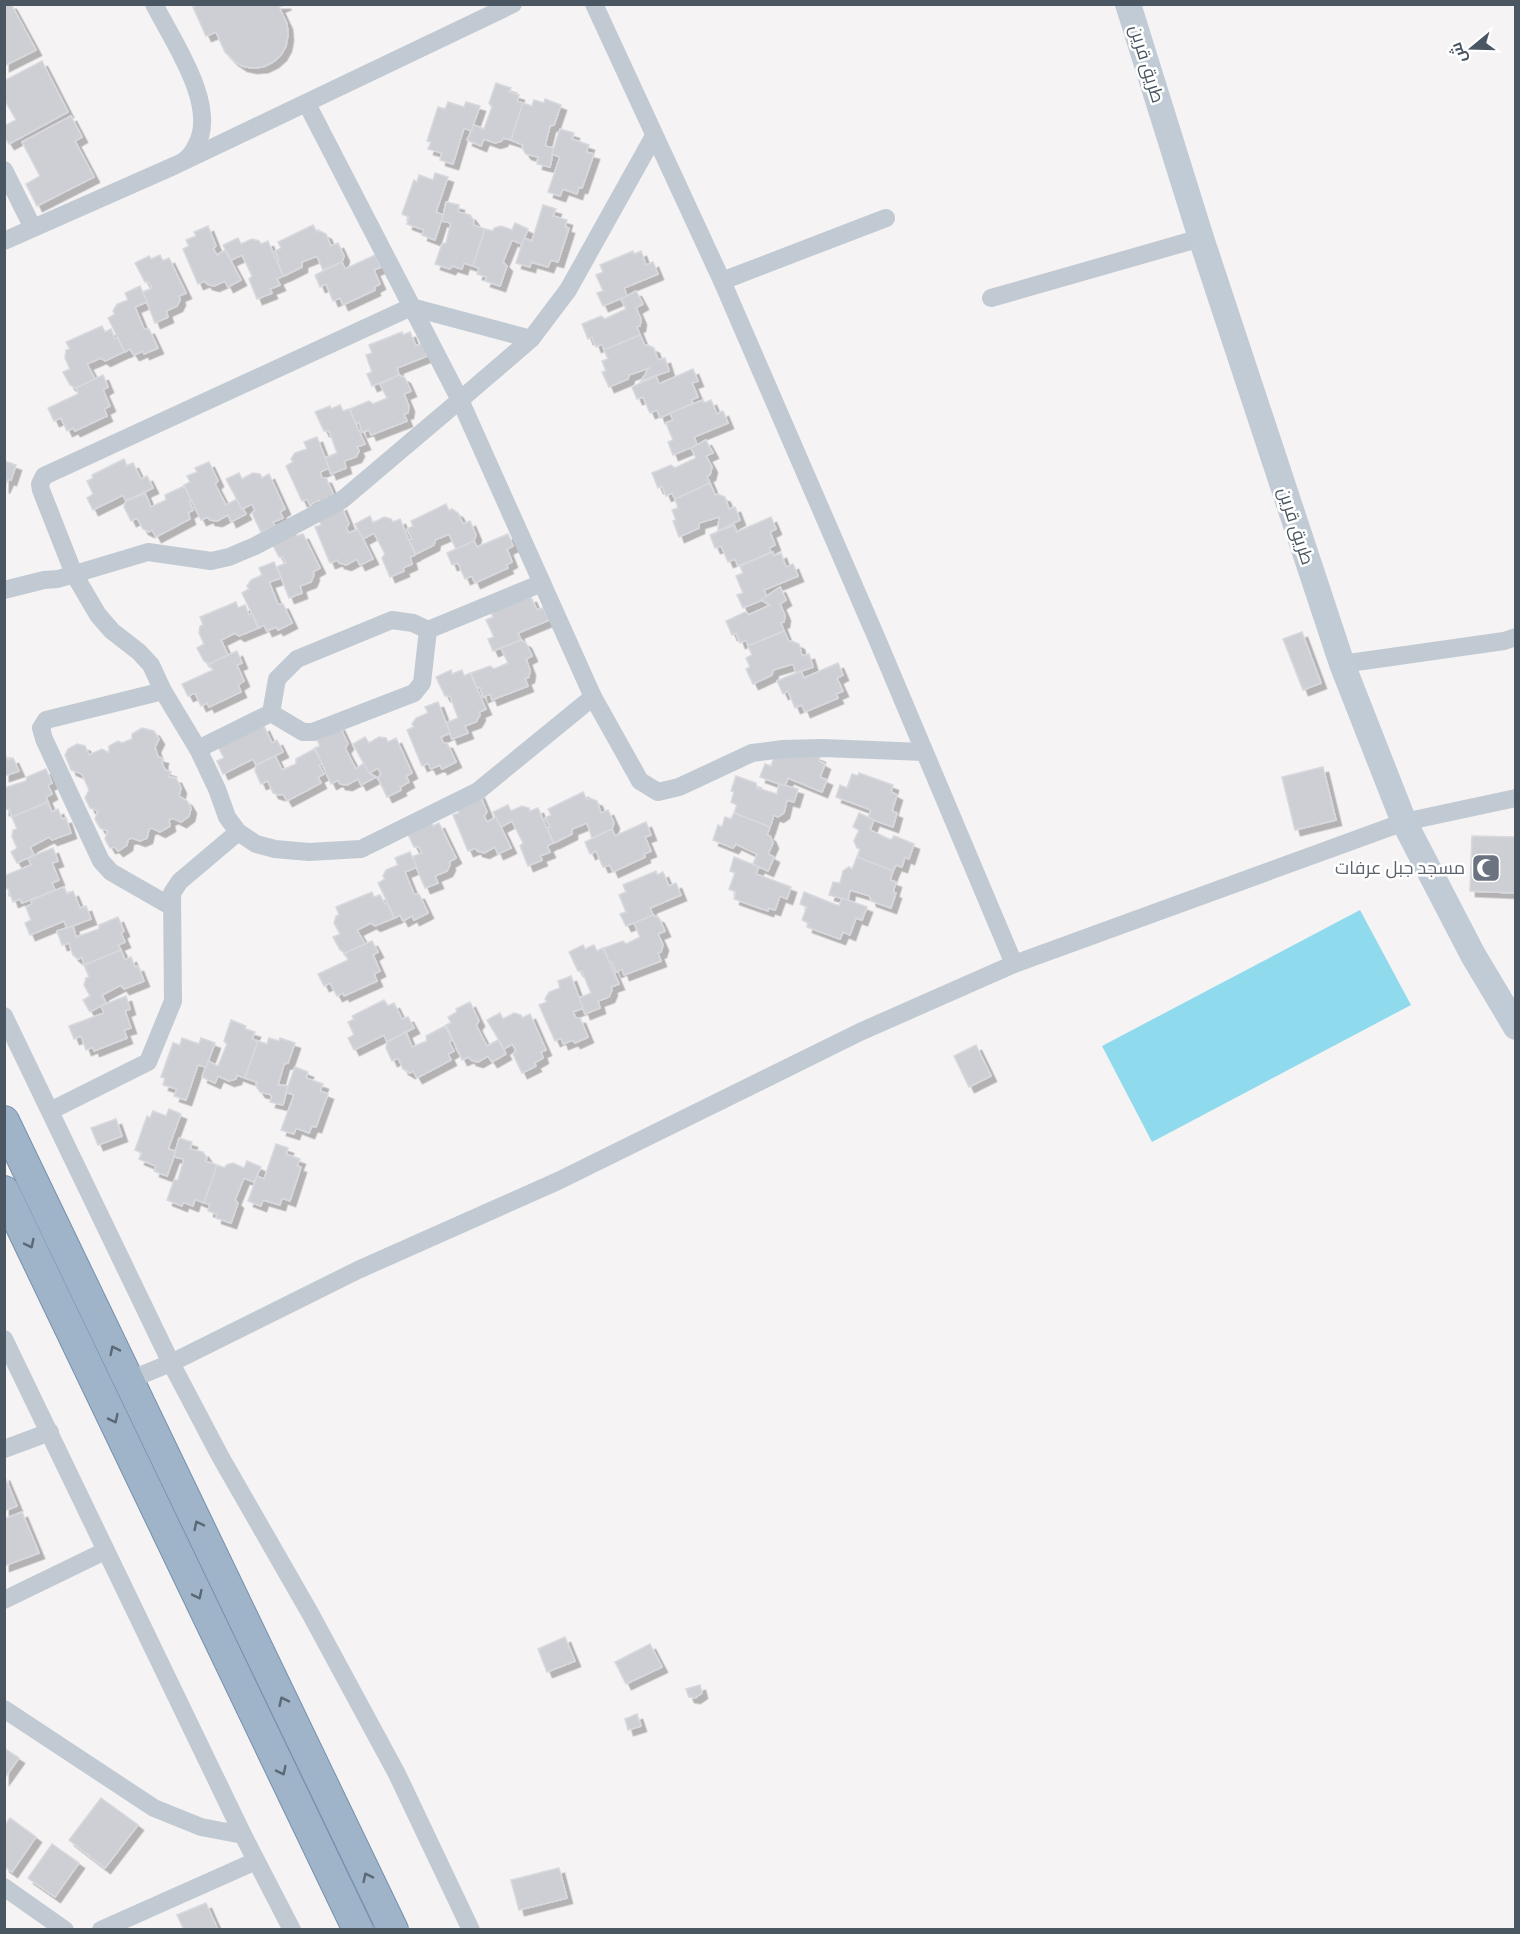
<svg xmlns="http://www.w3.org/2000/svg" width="1520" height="1934" viewBox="0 0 1520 1934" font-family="Cabin,Cairo,sans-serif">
	<defs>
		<filter id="shadow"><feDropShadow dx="5.5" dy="5.5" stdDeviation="0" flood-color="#0004"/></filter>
	</defs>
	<rect width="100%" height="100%" fill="#f5f3f3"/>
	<polygon fill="#90daee" points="1360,910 1411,1005 1152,1142 1102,1046"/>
	<g fill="#cdcfd5" stroke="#d7d9de" stroke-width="1.5" filter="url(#shadow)">
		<polygon points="4,4 11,4 36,50 4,66"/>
		<polygon points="199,4 286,4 279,7 287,24 288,35 286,46 281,55 273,62 263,67 252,68 242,66 233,60 225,52 216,32 206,36 193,7"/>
		<polygon points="42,61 68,112 9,144 4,136 4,126 16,120 4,99 4,81"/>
		<polygon points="496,83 511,88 509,92 519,95 517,101 523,103 511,140 503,138 502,141 495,143 484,139 481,146 467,140 474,125 484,129 492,107 489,103"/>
		<polygon points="545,99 561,105 554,125 550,126 545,146 554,148 550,167 537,164 538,157 526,154 522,148 523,145 511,140 523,103 532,106 534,100 544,103"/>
		<polygon points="448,102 464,107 466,102 480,106 471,131 464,128 453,164 440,160 442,153 428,149 431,142 427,141 438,107 445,109"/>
		<polygon points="71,116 82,137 75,141 94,177 37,206 26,184 40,176 22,142"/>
		<polygon points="560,129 574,133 572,139 589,145 586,152 594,154 582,188 579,187 577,194 563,189 560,196 548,192 560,157 552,154"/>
		<polygon points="435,173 448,177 436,212 443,215 435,240 422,235 424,230 407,224 409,217 402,214 414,180 417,182 419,175 433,180"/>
		<polygon points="446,202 459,205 458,212 470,215 474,221 473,225 485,229 473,266 464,263 462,269 452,266 450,269 435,264 442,244 446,243 451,223 442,221"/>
		<polygon points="543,205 556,209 553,216 567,220 565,227 569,228 558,262 551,260 548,267 531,262 530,267 516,263 524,238 532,241"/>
		<polygon points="515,223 528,229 522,244 512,240 503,262 507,266 500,286 485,281 487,277 477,274 479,268 473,266 485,229 493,231 494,228 501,226 512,230"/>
		<polygon points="313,225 317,232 320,231 326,234 331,246 338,243 344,256 342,262 323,270 317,256 302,262 302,267 284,276 277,261 279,260 275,251 281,248 278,242"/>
		<polygon points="208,226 216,246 213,249 217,255 225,250 241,280 228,287 225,281 214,286 207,284 205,281 198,284 183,249 189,246 186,240 196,236 194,232"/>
		<polygon points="238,238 241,244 252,239 259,241 261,244 268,241 283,276 277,279 280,285 270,289 272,293 257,299 249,279 252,276 242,255 231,260 223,245"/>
		<polygon points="633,251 634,254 641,251 646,265 653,262 658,274 624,288 627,296 603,306 597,293 603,291 596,275 603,272 600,265"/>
		<polygon points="160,255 163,261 169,258 186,293 179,296 180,300 177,306 166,311 168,317 155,323 143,292 152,288 149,282 145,282 135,263 149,256 151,259"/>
		<polygon points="375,255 381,267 374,270 380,284 374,287 375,290 343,305 340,298 333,301 326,284 320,287 315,275 342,262 345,269"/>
		<polygon points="140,286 147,302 135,307 144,329 149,329 158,348 144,354 143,351 134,355 130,349 125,352 108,318 115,314 113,311 117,304 128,300 125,293"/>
		<polygon points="636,291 643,304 636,308 641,319 640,326 637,327 640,335 604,350 602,344 596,347 592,337 588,339 582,324 601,316 605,319 626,309 621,299"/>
		<polygon points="102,326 105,332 111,329 115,339 118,338 124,352 105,361 101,358 87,364 95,379 76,388 70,385 63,372 70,369 65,358 66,350 70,349 66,342"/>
		<polygon points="402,332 403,335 410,332 416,346 422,343 427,356 397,368 399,375 372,386 367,374 372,372 366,355 372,353 369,345"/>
		<polygon points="640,335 645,346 648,345 654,348 658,360 665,358 669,371 641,381 649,368 629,375 628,379 609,387 602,372 606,371 602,361 608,359 604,350"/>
		<polygon points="693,369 698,381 692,383 698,397 691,400 693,403 660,418 657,410 650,413 643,397 637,399 632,387 656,376 659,384"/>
		<polygon points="103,375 108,387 103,390 110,406 104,409 107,416 75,431 73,428 67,431 61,418 54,421 48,408 78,394 76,388"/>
		<polygon points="399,375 405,378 411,391 404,394 409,406 408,413 404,414 407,421 371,435 369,430 362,432 359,422 356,424 350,409 369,401 373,404 387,398 380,384"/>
		<polygon points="703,400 704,403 711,400 717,414 723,411 728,423 694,437 697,445 673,455 668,442 673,440 666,423 673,420 670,413"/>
		<polygon points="340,405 343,411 349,409 365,444 357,447 359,451 356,457 344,461 346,468 331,474 325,458 337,453 329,431 324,431 315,412 330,406 331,409"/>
		<polygon points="317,437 329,468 320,472 322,478 326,478 335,498 321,504 319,500 310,505 307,499 302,501 286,466 293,462 291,459 295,453 307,449 304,442"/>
		<polygon points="706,440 713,453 706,456 712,467 710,475 707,476 710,483 675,499 672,493 666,496 662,486 658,488 652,473 671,465 675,468 696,458 691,448"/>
		<polygon points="124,459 127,466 133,463 141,479 147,476 153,488 126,501 123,495 93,510 87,498 93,494 87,481 93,478 92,475"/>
		<polygon points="4,461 16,465 11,480 8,479 4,488"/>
		<polygon points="209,462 218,481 215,484 226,505 237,499 246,514 231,522 228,515 217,521 210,520 208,517 201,520 184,485 190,482 187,476 197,472 195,468"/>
		<polygon points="239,473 242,479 253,473 260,474 262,478 269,474 285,509 280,512 283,518 273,522 275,526 261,532 252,513 255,510 252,504 242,509 226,479"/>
		<polygon points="710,483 715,495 718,494 725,497 729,509 735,507 740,520 718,531 719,517 699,523 699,528 679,537 673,521 676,520 672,510 678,508 675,499"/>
		<polygon points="184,486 191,500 189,501 193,510 188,513 190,519 156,537 152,530 149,532 143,529 137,518 131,521 124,507 126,501 145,493 151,507 166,500 165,495"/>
		<polygon points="446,504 449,511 452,509 458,513 463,524 470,521 476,535 474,541 456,549 449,534 435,540 434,545 416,554 409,540 412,539 407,529 413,526 411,521"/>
		<polygon points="341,505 349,524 346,528 349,533 358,529 373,559 360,565 357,559 346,565 339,563 338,560 330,563 315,527 321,525 318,518"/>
		<polygon points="370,516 373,523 384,517 391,519 393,522 400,519 415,555 410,557 412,564 403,568 404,571 390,577 382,558 385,554 374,533 363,539 355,524"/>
		<polygon points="771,517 776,529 770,532 775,545 769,548 771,552 738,566 735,559 728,562 721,546 715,548 710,535 734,525 737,532"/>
		<polygon points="294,530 297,536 303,534 320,568 313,572 314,575 311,582 300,586 302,593 289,598 277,567 286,563 283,557 279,557 269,538"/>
		<polygon points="508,534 513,546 507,549 512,562 506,565 508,568 475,583 472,576 465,579 458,563 452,565 447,553 474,541 477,547"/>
		<polygon points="773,552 774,556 781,553 786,567 793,564 798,576 764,590 767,598 743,608 737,595 743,593 736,576 743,573 740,566"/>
		<polygon points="274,562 281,578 269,582 278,604 283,604 292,623 278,630 276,627 267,631 264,625 259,628 242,593 249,589 247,586 251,580 262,575 259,568"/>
		<polygon points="780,587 786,600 780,604 785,615 784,622 781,623 784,631 748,646 746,640 740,643 736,633 732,635 726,621 745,612 749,615 770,605 761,600"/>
		<polygon points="531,597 537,610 543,608 549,620 518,633 521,640 493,651 488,639 494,637 486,620 493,617 490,610"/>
		<polygon points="236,602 238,608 245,605 249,615 252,613 258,628 239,636 235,633 221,640 228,655 209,664 204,661 197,648 204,644 199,633 200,626 203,625 200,617"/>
		<polygon points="784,631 789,642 792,641 799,644 802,656 809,654 813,667 796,673 793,664 773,670 772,675 753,684 746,669 750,667 746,658 752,655 748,646"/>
		<polygon points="1302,632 1321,683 1303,690 1283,639"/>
		<polygon points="521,640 526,643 532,656 526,659 530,670 529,677 525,679 528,686 492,700 490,694 483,697 480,687 477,688 471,673 490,666 494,669 508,663 501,648"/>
		<polygon points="237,651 242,663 237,665 244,681 238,685 241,692 209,707 207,703 201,706 195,693 188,696 182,684 213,670 209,664"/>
		<polygon points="838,663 843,675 837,678 843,691 836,694 838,698 805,712 802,705 795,708 788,691 783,694 777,681 801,671 804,678"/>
		<polygon points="451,670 452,674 462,670 464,676 470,673 486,709 479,712 480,715 476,722 465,726 468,733 452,739 446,723 458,718 450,696 445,696 436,677"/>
		<polygon points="438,702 450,733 441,737 443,743 447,743 456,762 442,769 440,765 431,769 428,763 422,766 407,730 414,727 412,724 416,718 428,713 425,707"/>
		<polygon points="339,725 348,744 345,748 356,769 364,763 369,773 376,777 361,785 358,779 347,785 340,784 338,780 331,784 315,748 320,746 317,740"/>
		<polygon points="264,726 272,743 277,740 283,752 256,765 253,759 223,774 217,761 224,758 217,745"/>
		<polygon points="142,728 154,731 159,739 155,747 158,757 163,758 162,763 165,770 171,772 168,777 176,778 181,788 179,796 187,801 191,808 189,816 181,822 173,818 169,820 170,826 160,832 152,828 149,829 147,838 140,841 132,838 128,839 127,845 118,851 114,847 110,848 105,839 108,831 100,828 95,819 98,811 90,808 85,798 89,790 82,774 71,770 65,755 68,749 77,744 85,746 89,755 102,749 109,753 109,746 118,741 122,743 132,739 132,734"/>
		<polygon points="365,737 369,743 379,737 386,738 388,742 396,738 412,773 406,776 409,782 400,787 401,790 387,797 378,778 381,774 378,768 369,773 353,744"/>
		<polygon points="787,745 820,757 819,761 825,764 820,777 827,780 822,792 788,778 785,786 760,777 765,764 771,766 777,749"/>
		<polygon points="314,749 322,763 319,765 324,774 318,777 321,783 287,801 283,794 279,795 273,793 268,781 261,784 255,771 256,765 275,756 282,770 296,764 296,759"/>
		<polygon points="4,752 8,760 13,758 19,771 4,776"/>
		<polygon points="1323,767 1336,820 1295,830 1282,777"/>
		<polygon points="46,769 52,783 48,785 52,794 46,797 48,802 12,817 9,809 4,810 4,788 26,781 27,777"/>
		<polygon points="859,773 893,785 891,792 897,795 892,811 897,813 893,827 868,818 871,810 836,797 840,785 847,788 852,774 858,776"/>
		<polygon points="736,776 756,783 757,788 777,794 779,784 798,789 794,802 787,800 784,813 778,817 774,815 770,827 734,813 737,805 731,802 734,792 731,791"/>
		<polygon points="583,792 587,800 590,798 597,801 601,813 608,810 614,823 612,829 592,838 587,823 572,829 572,834 554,843 547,828 550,827 545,818 551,815 548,809"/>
		<polygon points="479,793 487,812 484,816 487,822 496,817 511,848 498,854 495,847 484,853 477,851 476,848 468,851 453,815 459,813 456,807"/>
		<polygon points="48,802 52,812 58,809 62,819 66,818 71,833 52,840 49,837 30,847 34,855 17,863 11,852 17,848 12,837 13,830 17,829 12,817"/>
		<polygon points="508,805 511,811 522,806 529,808 530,811 538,808 553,843 547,846 550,852 540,856 542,860 528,866 520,846 523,843 512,821 501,827 493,812"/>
		<polygon points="734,813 770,827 767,835 770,836 773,843 768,854 774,857 768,871 753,864 757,854 736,844 733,848 713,840 718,825 722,827 725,817 731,819"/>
		<polygon points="859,813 874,820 870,830 891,840 894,836 914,844 909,859 905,857 902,867 896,865 893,871 857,857 860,849 857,848 854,841 859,830 853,827"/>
		<polygon points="430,820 433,826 439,823 456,858 449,862 450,865 447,871 435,876 438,883 425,888 412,857 422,853 419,847 414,847 405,828"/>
		<polygon points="646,822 651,835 645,837 651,851 644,854 645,857 613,872 610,865 603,867 596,851 590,854 585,842 612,829 615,836"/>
		<polygon points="1472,836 1516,837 1516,893 1470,891"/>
		<polygon points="53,848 58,861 52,863 59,880 52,883 55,890 22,903 20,899 13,902 8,888 4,890 4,876 31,865 28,858"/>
		<polygon points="410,852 417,867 405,872 414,894 419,894 428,913 414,920 412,916 403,921 400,915 395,918 378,883 385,879 383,876 386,870 398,865 395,858"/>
		<polygon points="734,857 759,867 756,874 791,887 787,899 780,896 775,910 769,908 768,911 734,899 736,892 729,889 735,873 730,871"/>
		<polygon points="857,857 893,871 890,880 896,882 893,892 896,893 891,908 871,901 870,896 850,890 848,900 829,895 833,882 840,883 843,871 849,867 852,869"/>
		<polygon points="656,871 657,875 663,872 669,886 676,883 681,895 650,908 653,915 626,926 620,914 626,912 619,895 626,892 623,885"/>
		<polygon points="64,887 67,894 73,891 80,908 86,906 91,919 67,928 64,921 30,935 25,923 31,920 26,907 32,904 31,900"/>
		<polygon points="372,892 374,897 380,895 385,904 387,903 394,918 375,926 371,923 357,930 365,944 345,953 340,950 333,937 340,934 334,923 336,916 339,915 336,907"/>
		<polygon points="804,892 839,906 842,898 867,907 862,920 856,918 850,935 843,932 840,939 807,927 808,923 802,920 807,907 800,904"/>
		<polygon points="653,915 659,918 665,931 658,934 663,945 661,952 658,953 661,961 624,975 622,969 616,972 612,962 609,963 604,948 623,941 626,944 640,937 634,923"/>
		<polygon points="118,917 124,931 121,933 125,942 118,945 121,950 84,965 82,957 78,959 73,955 69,943 62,945 57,931 73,926 76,937 99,929 99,925"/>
		<polygon points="372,941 378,952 373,955 380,971 374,974 377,981 344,996 343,993 337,996 330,983 324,986 318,974 348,960 345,953"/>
		<polygon points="583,945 585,949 594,945 597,951 603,948 619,984 611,987 612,990 609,997 598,1001 600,1008 585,1014 579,998 591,993 582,971 578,971 569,952"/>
		<polygon points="121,950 125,960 131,957 135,967 138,966 144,981 124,989 121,985 102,995 106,1003 90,1012 83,1000 90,996 84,985 86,978 89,977 84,965"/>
		<polygon points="571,976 583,1008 573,1012 576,1018 580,1018 588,1037 575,1043 573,1040 563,1044 561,1038 555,1041 539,1005 547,1002 545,999 549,992 560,988 558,981"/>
		<polygon points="126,996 130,1009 125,1011 131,1028 124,1030 127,1038 94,1051 93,1047 86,1050 81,1036 74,1039 69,1026 104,1013 101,1006"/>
		<polygon points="384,1000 388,1006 394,1003 402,1019 408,1017 414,1028 387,1042 384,1035 354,1050 348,1038 354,1035 348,1022 354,1019 352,1016"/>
		<polygon points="470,1002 479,1021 476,1025 487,1046 498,1040 506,1054 492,1062 488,1056 478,1062 471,1060 469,1057 462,1060 446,1025 451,1023 448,1017 457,1012 456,1009"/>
		<polygon points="500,1013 503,1019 514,1013 521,1015 522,1018 530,1014 546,1050 541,1052 543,1058 534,1063 536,1066 522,1073 513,1054 516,1050 512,1044 504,1049 487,1020"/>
		<polygon points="231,1020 246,1026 245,1029 255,1032 252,1039 258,1041 245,1078 237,1075 236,1079 229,1081 218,1076 215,1083 202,1077 208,1061 218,1066 227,1044 224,1041"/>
		<polygon points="445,1026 452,1040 449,1042 454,1051 448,1054 451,1060 417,1078 413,1071 410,1073 403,1069 398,1058 392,1061 386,1048 387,1042 406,1032 412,1047 427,1041 426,1036"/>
		<polygon points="182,1038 199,1044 201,1038 215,1043 206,1067 198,1065 186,1100 174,1096 177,1089 163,1085 165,1078 161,1077 173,1043 180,1045"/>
		<polygon points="269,1038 279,1041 280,1038 295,1043 288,1063 284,1064 278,1085 288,1086 283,1105 270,1102 272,1095 260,1092 256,1086 257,1082 245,1078 258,1041 267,1044"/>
		<polygon points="976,1045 991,1076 969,1087 954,1056"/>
		<polygon points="295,1067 308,1072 306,1078 323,1084 320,1091 328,1094 316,1127 312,1126 309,1133 296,1128 294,1134 281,1130 294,1095 286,1092"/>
		<polygon points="169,1109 181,1114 168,1149 176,1151 167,1176 154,1171 156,1166 139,1159 142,1153 135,1150 147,1116 150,1118 153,1111 166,1116"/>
		<polygon points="116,1119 122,1136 98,1145 91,1128"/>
		<polygon points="179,1138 192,1142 190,1149 203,1152 207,1158 205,1161 217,1165 204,1203 195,1199 193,1206 183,1202 182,1206 167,1200 174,1180 178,1180 184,1159 174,1157"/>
		<polygon points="276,1144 288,1148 286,1154 300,1159 297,1166 301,1167 290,1201 282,1198 280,1205 263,1200 261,1206 248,1201 257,1176 264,1179"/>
		<polygon points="247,1161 261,1167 254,1182 244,1178 235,1200 238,1203 231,1223 216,1218 217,1214 208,1211 210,1204 204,1203 217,1165 225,1168 226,1165 233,1163 244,1168"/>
		<polygon points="4,1475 17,1506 4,1511"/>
		<polygon points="22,1512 39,1553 4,1566 4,1519"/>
		<polygon points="565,1637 575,1661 547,1672 538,1649"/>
		<polygon points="650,1644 662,1667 626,1684 615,1662"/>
		<polygon points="700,1685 702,1693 695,1698 689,1697 686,1689"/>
		<polygon points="637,1714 641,1726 628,1730 625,1719"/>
		<polygon points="4,1748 19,1758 4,1779"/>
		<polygon points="101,1798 138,1825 105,1868 69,1840"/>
		<polygon points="10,1818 36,1837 12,1872 4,1866 4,1826"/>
		<polygon points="52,1844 79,1863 55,1897 28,1878"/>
		<polygon points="559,1868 567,1898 519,1910 511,1880"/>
		<polygon points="206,1903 218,1930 184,1930 177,1915"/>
	</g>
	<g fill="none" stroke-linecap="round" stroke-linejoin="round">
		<g stroke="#7690ad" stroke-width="32">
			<g id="trunk">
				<polyline points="4,1121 393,1930"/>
				<polyline points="4,1191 358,1930"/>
			</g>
		</g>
		<g stroke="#c1cad2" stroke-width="18">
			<path d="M154 4C172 40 219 106 196 146 193 152 191 156 185 160"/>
			<polyline points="594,4 722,281 877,639 1014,964"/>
			<polyline points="307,104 460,400 531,339 568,290 654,136"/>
			<polyline points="4,170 33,228"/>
			<polyline points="4,241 176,165 513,4"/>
			<polyline points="722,281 886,218"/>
			<polyline points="991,298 1201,238"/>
			<polyline points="531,339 411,307 44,476 40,484 41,490 74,574 98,615 112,631 139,652 151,665 163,691 198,749 217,789 227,817 238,832 256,844 275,849 309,852 361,849 478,791 593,697"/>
			<polyline points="4,590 44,580 58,579 148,552 211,561 229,557 255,546 342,500 460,400 593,697 640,781 658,792 679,787 752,753 783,749 823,748 924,752"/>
			<polyline points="1342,664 1504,641 1516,637"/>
			<polyline points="163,691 46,720 41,728 44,739 101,861 111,872 172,907"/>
			<polyline points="271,713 303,732 313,732 414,693 422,683 428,630"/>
			<polyline points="198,749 271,713 277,679 297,659 392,620 413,623 428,630 542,583"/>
			<polyline points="4,1016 171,1363 220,1456 310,1613 397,1774 471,1930"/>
			<polyline points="50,1111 148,1062 173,1001 172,893 180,881 238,832"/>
			<polyline points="4,1339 243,1835 292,1930"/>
			<polyline points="129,1380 171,1363 358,1270 558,1181 860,1032 1014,964 1404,822 1516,798"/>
			<polyline points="4,1449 50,1432"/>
			<polyline points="4,1600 105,1551"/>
			<polyline points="4,1709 154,1808 201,1827 243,1835"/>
			<polyline points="4,1887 65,1930"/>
			<polyline points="101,1930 256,1861"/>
		</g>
		<polyline stroke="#c1cbd6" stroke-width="26" points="1128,4 1201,238 1342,664 1404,822 1473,955 1516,1027"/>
		<use href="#trunk" stroke="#9fb4c9" stroke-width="30"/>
	</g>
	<defs><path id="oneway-chevron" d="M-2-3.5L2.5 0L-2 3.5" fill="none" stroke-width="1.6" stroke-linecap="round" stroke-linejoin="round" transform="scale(1.5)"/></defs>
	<g stroke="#5b6976">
		<use href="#oneway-chevron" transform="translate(30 1244) rotate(64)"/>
		<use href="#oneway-chevron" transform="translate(114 1350) rotate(-116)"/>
		<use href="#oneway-chevron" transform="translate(114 1419) rotate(64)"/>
		<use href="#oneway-chevron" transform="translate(198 1525) rotate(-116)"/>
		<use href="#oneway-chevron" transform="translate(198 1595) rotate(64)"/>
		<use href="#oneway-chevron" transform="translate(283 1701) rotate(-116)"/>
		<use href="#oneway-chevron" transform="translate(282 1771) rotate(64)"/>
		<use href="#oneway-chevron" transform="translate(367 1877) rotate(-116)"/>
	</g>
	<defs>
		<g id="mosque-square" transform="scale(1.5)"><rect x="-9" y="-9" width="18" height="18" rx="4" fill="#6b7280" stroke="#fff"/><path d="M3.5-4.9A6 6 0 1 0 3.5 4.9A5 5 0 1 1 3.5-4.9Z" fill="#fff"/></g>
	</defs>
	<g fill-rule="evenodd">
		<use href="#mosque-square" x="1486" y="868"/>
	</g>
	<g text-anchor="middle" stroke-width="5" stroke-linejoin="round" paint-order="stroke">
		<g font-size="18" fill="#4a5661" stroke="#fff">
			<text transform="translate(1147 64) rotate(73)" y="6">طريق قرين</text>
			<text transform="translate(1296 526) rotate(72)" y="6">طريق قرين</text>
		</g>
		<g font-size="18" fill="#5b616d" stroke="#fff" text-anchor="end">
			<text x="1465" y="874">مسجد جبل عرفات</text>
		</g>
	</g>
	<rect width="1520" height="1934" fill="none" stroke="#4a5661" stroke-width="12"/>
	<g transform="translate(1472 48) rotate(251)" stroke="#ffffff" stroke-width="4.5" paint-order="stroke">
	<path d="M0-4.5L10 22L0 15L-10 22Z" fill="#4a5661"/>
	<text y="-9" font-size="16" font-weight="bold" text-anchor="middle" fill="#4a5661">ش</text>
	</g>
</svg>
